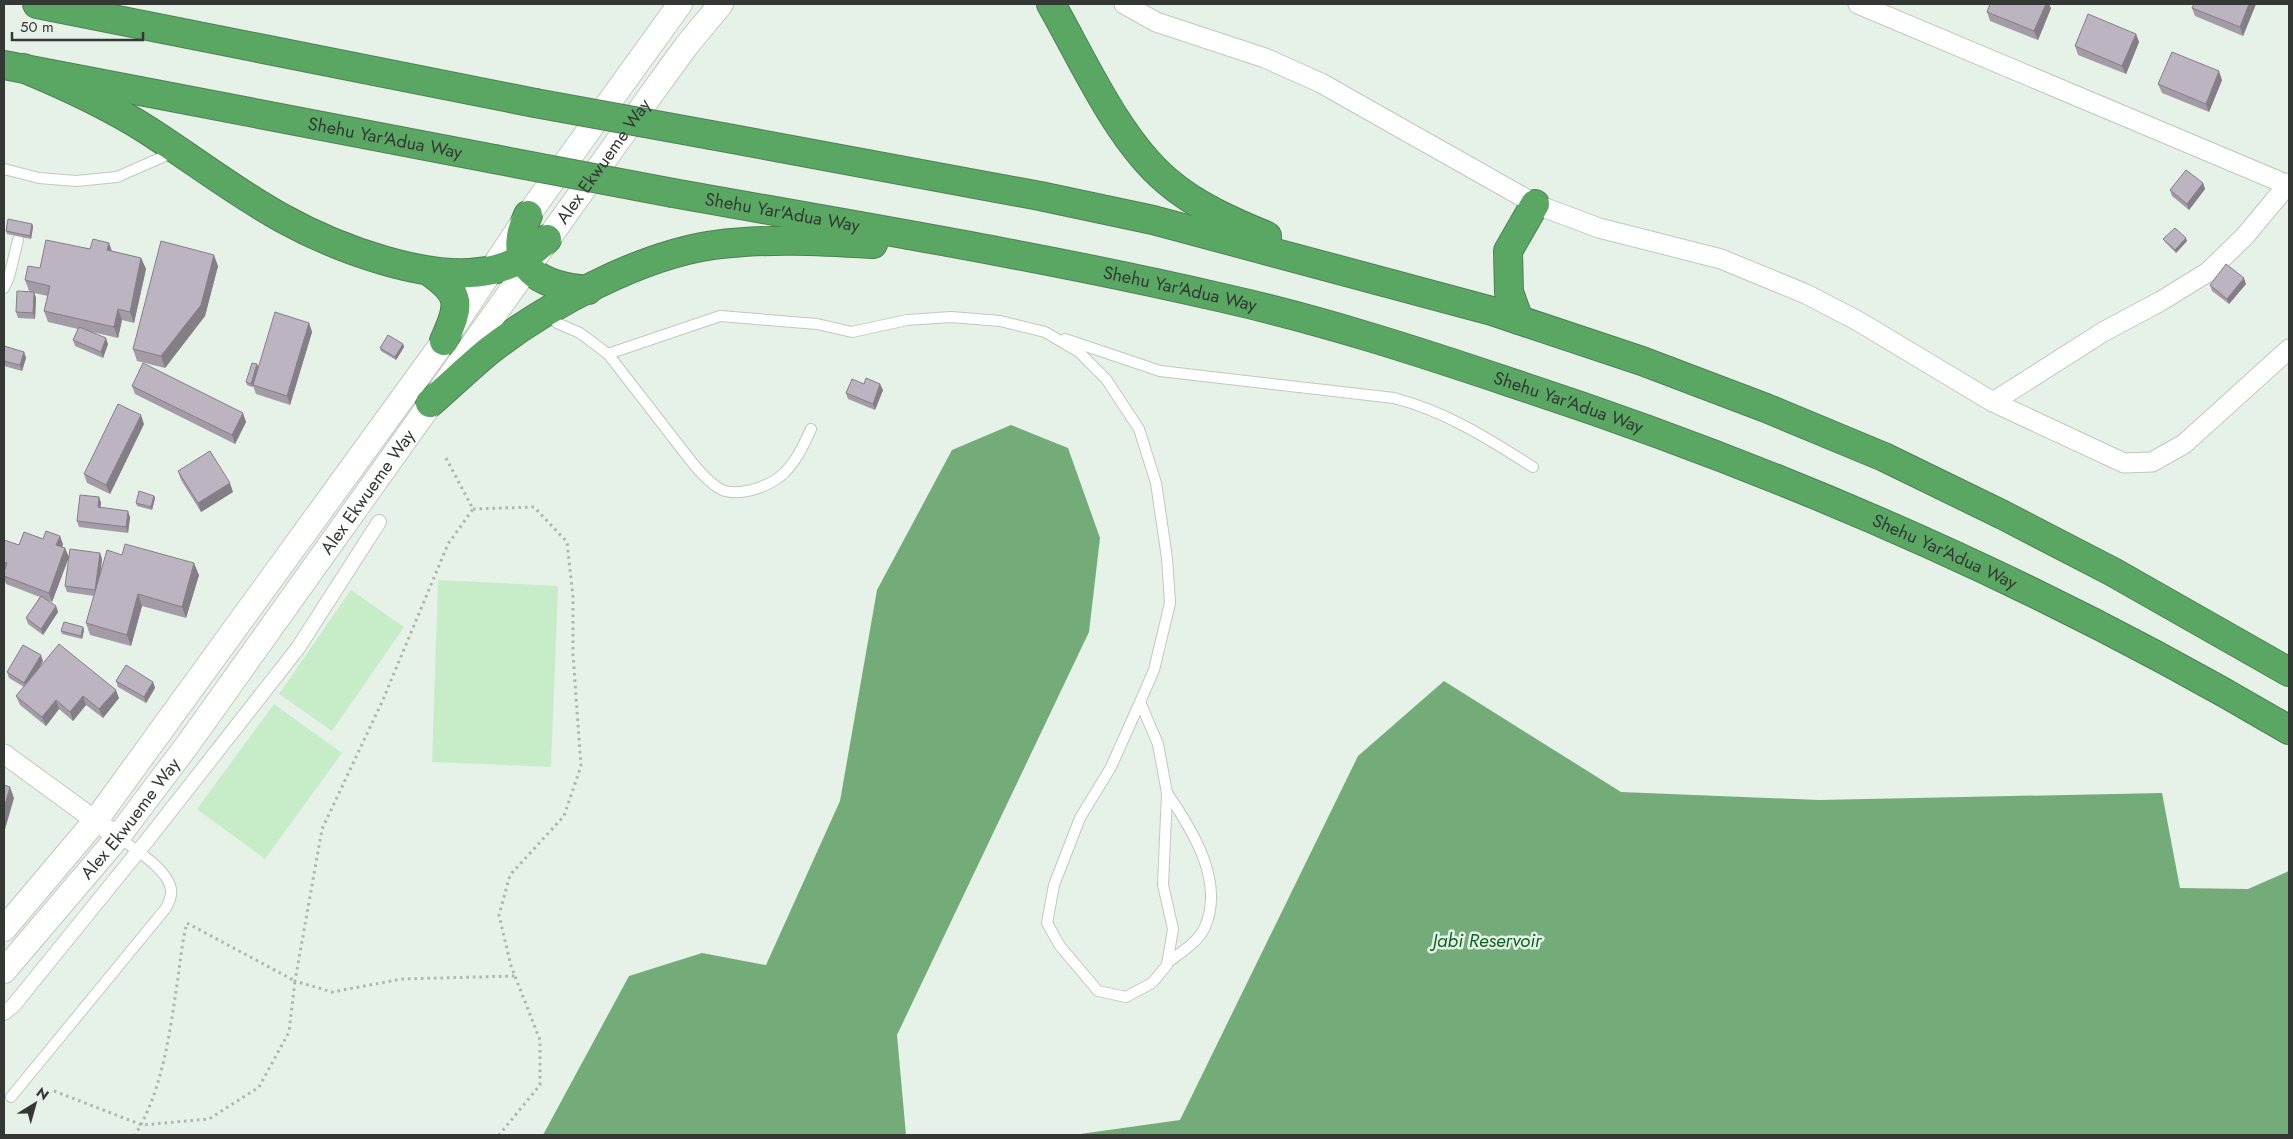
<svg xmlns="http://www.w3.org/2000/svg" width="2293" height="1139" viewBox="0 0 2293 1139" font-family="Jost,sans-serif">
	<rect width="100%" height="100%" fill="#e6f2e7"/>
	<g fill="#c6edc8">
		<polygon points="438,580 558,586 551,767 432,762"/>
		<polygon points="351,590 404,627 332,731 279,694"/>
		<polygon points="274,704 342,753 265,859 197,809"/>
	</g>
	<g fill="#73ac78">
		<polygon points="1011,425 1068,448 1100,538 1089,632 897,1035 906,1135 543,1135 629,976 702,953 766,965 840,801 877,590 952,450"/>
		<polygon points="1444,681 1621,792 1819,800 2162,793 2180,888 2248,889 2289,871 2289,1135 1073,1135 1180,1120 1358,756"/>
	</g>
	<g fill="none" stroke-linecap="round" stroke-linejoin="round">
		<g stroke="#becabf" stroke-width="12">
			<g id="service">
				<polyline points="4,169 39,178 76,181 117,177 174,152"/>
				<polyline points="4,288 9,277 18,240"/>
				<path d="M550 311 557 323 580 333 608 354 691 461C698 470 714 488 725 491 743 496 773 485 785 472 797 460 804 444 811 429"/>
				<path d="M1065 339 1160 371 1394 398C1445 411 1489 439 1533 467"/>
				<polyline points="608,354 720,316 817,324 852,332 907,320 951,317 1000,321 1045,332 1079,352 1106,379 1139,429 1156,483 1167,558 1170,603 1154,670 1140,702 1111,767 1080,818 1054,885 1047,923 1060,946 1098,991 1126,997 1152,983 1167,965 1173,929 1163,885 1167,793 1158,744 1140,702"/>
				<path d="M1167 793C1192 829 1226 883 1204 929 1197 943 1180 953 1167 963"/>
				<path d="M11 1097 166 908C169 902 172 896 171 889 168 869 134 849 118 837"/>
			</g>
		</g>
		<g stroke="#becabf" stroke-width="16">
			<polyline id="pedestrian" points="4,1013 13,1006 149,838 298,648 379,522"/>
		</g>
		<g stroke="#becabf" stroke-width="21">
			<g id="minor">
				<polyline points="1124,4 1156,22 1265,58 1321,83 1535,204 1599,228 1721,259 1806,294 1858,321 1993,402 2124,463 2152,462 2184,444 2289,349"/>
				<polyline points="1858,4 2288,185"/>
				<polyline points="1993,402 2103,332 2161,301 2208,272 2245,236 2289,183"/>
				<polyline points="4,754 118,837"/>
			</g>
		</g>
		<g stroke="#becabf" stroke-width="26">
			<g id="tertiary">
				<polyline points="4,929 96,820 444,341 528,215 680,4"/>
				<path id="s1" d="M4 971 118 837 188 744 655 89 687 45 721 4"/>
			</g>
		</g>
		<g stroke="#4c8053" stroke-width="30">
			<g id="motorway">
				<polyline points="37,4 535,103"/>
				<path d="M1051 4C1083 60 1118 140 1167 181 1196 206 1233 222 1267 236"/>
				<path id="s2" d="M4 65 494 159"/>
				<path d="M23 68C62 84 99 101 136 123 185 153 231 190 282 218 336 248 430 284 492 270 515 265 531 254 547 239"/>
				<polyline points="711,135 1040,196 1153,220 1492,311 1642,361 1766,408 1884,457 2003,515 2113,572 2289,672"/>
				<path id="s3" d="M673 193C857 226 1041 256 1223 298 1321 320 1417 351 1512 383 1782 471 2045 586 2289 730"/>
				<path d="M528 215C504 268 541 286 588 290"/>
				<path d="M428 271C463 295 460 304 444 341"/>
				<polyline points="1519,320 1509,292 1508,251 1535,204"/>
				<path d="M430 403C450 386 469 367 490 350 548 305 641 255 714 245 768 238 820 241 873 244"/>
			</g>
		</g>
		<g stroke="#acb6ad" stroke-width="3" stroke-dasharray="2.5 4" stroke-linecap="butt">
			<polyline points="446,458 473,509 448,544 382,702 322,829 295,981 332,992 402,979 515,976"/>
			<polyline points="473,509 534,507 567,542 573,597 573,654 581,766 564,816 510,875 499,915 511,966 540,1040 540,1085 499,1135"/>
			<path d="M54 1091 142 1125 209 1119 259 1087 289 1032 295 981 187 923C181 945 180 968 176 991 169 1039 161 1093 135 1135"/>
		</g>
		<use href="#service" stroke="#fff" stroke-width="10"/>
		<use href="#pedestrian" stroke="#fff" stroke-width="14"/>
		<use href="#minor" stroke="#fff" stroke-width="19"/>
		<use href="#tertiary" stroke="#fff" stroke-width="24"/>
		<use href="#motorway" stroke="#5aa763" stroke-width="28"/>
		<g stroke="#4c8053" stroke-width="30" stroke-linecap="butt">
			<g id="motorway-bridge">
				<polyline points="535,103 711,135"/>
				<polyline points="494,159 673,193"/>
			</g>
		</g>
		<use href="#motorway-bridge" stroke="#5aa763" stroke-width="28"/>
	</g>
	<g fill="#a39ba6">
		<polygon points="2256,4 2243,36 2195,16 2192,8"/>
		<polygon points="2051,8 2038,40 1990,21 1987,12"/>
		<polygon points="2136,34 2139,42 2126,74 2078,55 2075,46"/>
		<polygon points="2222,80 2209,112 2162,93 2158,84"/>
		<polygon points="2203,183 2205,189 2189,210 2172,196 2170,190"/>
		<polygon points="32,224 33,227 31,239 7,234 6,231"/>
		<polygon points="2163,239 2187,241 2176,253 2165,242"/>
		<polygon points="90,249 112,251 141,258 146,269 134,323 122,320 118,338 92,332 108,344 103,358 75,346 73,340 78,329 48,322 44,311 48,296 34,293 36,298 35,319 18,318 16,312 32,292 29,291 25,280 40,268"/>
		<polygon points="218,266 205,316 165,368 137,361 133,349"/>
		<polygon points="2246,284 2229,304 2212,291 2210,285"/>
		<polygon points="309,323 312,332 290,405 256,394 253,386 252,387 247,385 246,382 257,364 258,367"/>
		<polygon points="403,344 404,347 396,360 381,351 380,348"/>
		<polygon points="4,346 24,352 26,358 22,371 4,366"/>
		<polygon points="864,384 883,390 875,410 848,399 846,393"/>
		<polygon points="132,386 246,422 235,444 135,394"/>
		<polygon points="144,424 110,494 87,483 84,474"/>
		<polygon points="178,471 233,492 201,512 181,480"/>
		<polygon points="154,496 155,498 152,510 137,506 136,503"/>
		<polygon points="99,497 101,503 100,508 130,517 128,533 79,527 77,521"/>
		<polygon points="43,539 63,544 62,547 69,557 52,602 47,600 56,606 58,612 43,635 28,624 26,618 40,597 6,584 4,579 4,572 5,570 4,569 4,540 19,545"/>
		<polygon points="100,553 102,559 101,572 122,555 199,575 186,618 142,606 131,646 90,635 86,623 94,596 67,592 65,586"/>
		<polygon points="83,627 84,630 82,639 62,634 61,631"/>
		<polygon points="43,661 38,670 119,698 103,718 86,705 73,721 59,709 46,726 20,705 16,696 24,687 9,678 7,672"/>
		<polygon points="116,681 153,682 155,688 146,703 118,687"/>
	</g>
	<g fill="#847e87">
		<polygon points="2046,4 2049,4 2051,8 2038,40 2034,31"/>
		<polygon points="2249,4 2256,4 2243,36 2240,27"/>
		<polygon points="2136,34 2139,42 2126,74 2122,66"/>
		<polygon points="2219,71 2222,80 2209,112 2206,104"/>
		<polygon points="2203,183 2205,189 2189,210 2187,204"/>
		<polygon points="32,224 33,227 31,239 30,236"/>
		<polygon points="2186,238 2187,241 2176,253 2175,250"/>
		<polygon points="109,243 113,254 107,250"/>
		<polygon points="214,255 218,266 205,316 165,368 161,356"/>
		<polygon points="141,258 146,269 134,323 130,312"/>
		<polygon points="2244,278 2246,284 2229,304 2227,299"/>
		<polygon points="34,292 36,298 35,319 33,313"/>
		<polygon points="118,309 122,320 118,338 114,327"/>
		<polygon points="309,323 312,332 290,405 287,396"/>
		<polygon points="106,338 108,344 103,358 101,352"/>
		<polygon points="403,344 404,347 396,360 395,357"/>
		<polygon points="24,352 26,358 22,371 20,365"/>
		<polygon points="257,364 258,367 252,387 251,384"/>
		<polygon points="880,384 883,390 875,410 873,404"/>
		<polygon points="243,413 246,422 235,444 232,435"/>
		<polygon points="141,415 144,424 110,494 106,485"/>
		<polygon points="230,483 233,492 201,512 198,503"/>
		<polygon points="154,496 155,498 152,510 151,507"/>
		<polygon points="99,497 101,503 100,513 98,507"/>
		<polygon points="128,511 130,517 128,533 126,527"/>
		<polygon points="60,536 63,544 60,554 56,545"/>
		<polygon points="65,548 69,557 52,602 49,593"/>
		<polygon points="100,553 102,559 97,596 95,590"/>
		<polygon points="194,563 199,575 186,618 182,607"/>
		<polygon points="138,594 142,606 131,646 127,635"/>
		<polygon points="56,606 58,612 43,635 41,629"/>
		<polygon points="83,627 84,630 82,639 81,636"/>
		<polygon points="41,655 43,661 27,689 24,683"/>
		<polygon points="153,682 155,688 146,703 144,697"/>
		<polygon points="116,690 119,698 103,718 99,709"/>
		<polygon points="83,696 86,705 73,721 70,712"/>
		<polygon points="56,700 59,709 46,726 42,717"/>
		<polygon points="10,787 14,798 4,833 4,808"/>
	</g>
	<g fill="#bdb4c1" stroke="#847e87">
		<polygon points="1990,4 2046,4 2034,31 1987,12"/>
		<polygon points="2194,4 2249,4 2240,27 2192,8"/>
		<polygon points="2088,14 2136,34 2122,66 2075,46"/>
		<polygon points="2172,52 2219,71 2206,104 2158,84"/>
		<polygon points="2186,170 2203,183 2187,204 2170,190"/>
		<polygon points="8,219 32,224 30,236 6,231"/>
		<polygon points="2175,228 2186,238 2175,250 2163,239"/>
		<polygon points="93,239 109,243 107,250 141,258 130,312 118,309 114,327 44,311 50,286 25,280 28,266 40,268 46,240 90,249"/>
		<polygon points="161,241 214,255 201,305 161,356 133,349"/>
		<polygon points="2226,264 2244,278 2227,299 2210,285"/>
		<polygon points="17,291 34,292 33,313 16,312"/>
		<polygon points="275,312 309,323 287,396 253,385"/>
		<polygon points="79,327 106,338 101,352 73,340"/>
		<polygon points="388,335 403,344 395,357 380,348"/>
		<polygon points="4,346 24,352 20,365 4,361"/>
		<polygon points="143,363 243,413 232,435 132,386"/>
		<polygon points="252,363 257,364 251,384 246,382"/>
		<polygon points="866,378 880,384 873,404 846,393 852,379 864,384"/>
		<polygon points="118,404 141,415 106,485 84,474"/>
		<polygon points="210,451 230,483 198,503 178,471"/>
		<polygon points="139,491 154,496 151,507 136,503"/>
		<polygon points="80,495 99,497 98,507 128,511 126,527 77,521"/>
		<polygon points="46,531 60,536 56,545 65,548 49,593 4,576 4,572 7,563 4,562 4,540 19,545 24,532 43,539"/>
		<polygon points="125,544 194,563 182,607 138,594 127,635 86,623 107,550 122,555"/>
		<polygon points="70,549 100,553 95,590 65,586"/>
		<polygon points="41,596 56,606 41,629 26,618"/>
		<polygon points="64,622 83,627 81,636 61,631"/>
		<polygon points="59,644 116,690 99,709 83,696 70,712 56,700 42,717 16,696"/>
		<polygon points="23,645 41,655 24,683 7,672"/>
		<polygon points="126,665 153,682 144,697 116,681"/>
		<polygon points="4,785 10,787 4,808"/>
	</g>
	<g text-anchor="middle" stroke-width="5" stroke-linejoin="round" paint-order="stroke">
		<g font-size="18" fill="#333834" stroke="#e6f2e7">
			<text dy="6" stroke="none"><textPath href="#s2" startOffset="388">Shehu Yar'Adua Way</textPath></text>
			<text dy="6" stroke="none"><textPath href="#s1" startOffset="1008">Alex Ekwueme Way</textPath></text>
			<text dy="6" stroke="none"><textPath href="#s3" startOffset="111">Shehu Yar'Adua Way</textPath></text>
			<text dy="6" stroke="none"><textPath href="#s3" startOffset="516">Shehu Yar'Adua Way</textPath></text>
			<text dy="6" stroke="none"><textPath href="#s3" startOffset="921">Shehu Yar'Adua Way</textPath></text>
			<text dy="6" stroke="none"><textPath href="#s1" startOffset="602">Alex Ekwueme Way</textPath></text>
			<text dy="6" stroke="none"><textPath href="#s3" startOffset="1326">Shehu Yar'Adua Way</textPath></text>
			<text dy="6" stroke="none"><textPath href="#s1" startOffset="198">Alex Ekwueme Way</textPath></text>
		</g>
		<g font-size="19" font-style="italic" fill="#0e6423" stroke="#e6f2e7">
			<text x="1487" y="947">Jabi Reservoir</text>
		</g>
	</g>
	<rect width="2293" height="1139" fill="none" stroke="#333834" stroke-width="10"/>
	<g transform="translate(35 1104) rotate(37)" stroke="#e6f2e7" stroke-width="4" paint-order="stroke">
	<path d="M0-4L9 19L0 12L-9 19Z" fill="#333834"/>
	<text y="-8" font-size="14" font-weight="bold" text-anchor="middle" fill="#333834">N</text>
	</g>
	<path d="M12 32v8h131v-8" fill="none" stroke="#333834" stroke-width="2.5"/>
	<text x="20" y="32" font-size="15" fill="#333834" stroke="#e6f2e7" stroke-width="4" paint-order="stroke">50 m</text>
</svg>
